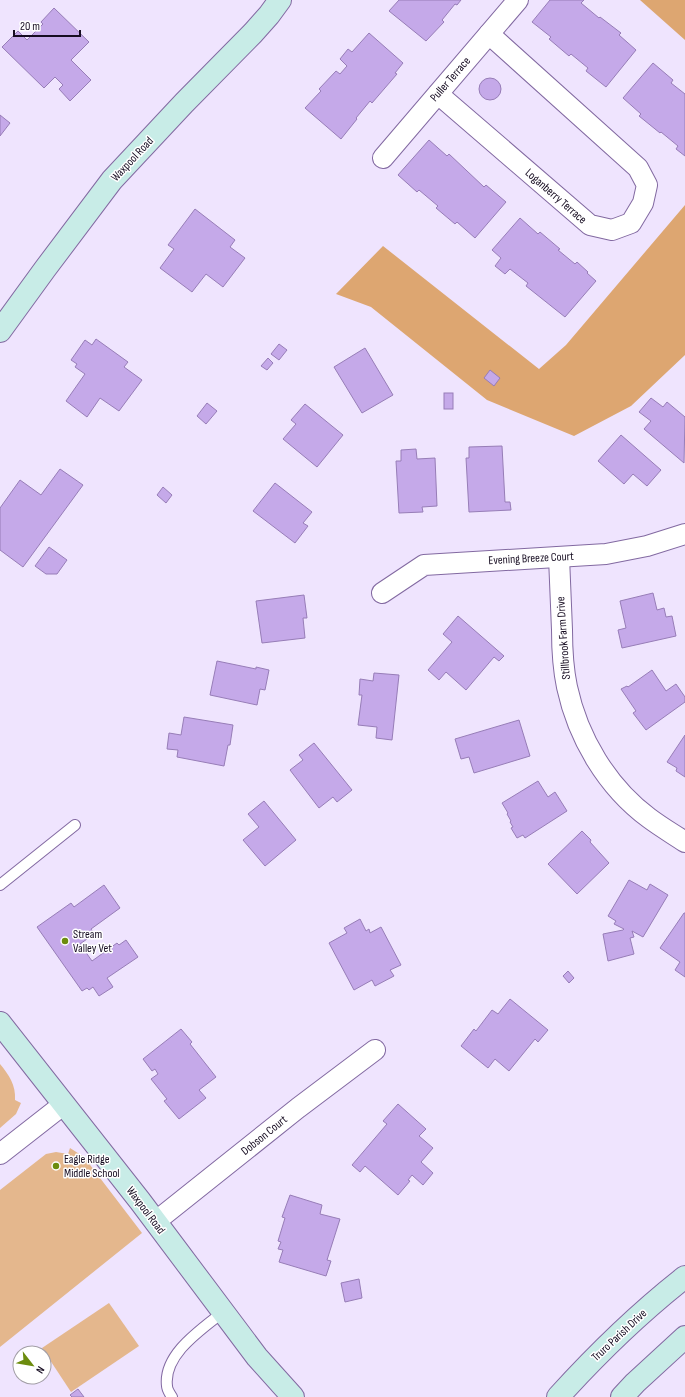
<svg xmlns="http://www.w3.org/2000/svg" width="685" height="1397" viewBox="0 0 685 1397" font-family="'Sofia Sans Condensed',sans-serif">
	<rect width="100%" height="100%" fill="#efe4fe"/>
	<g fill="#e4b78d">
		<path d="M0 1064C9 1075 16 1085 15 1100L21 1103 16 1114 0 1128Z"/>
		<polygon points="70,1148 84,1157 142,1233 0,1347 0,1190 46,1154 56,1152 68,1154"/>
		<polygon points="109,1303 139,1346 71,1392 42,1348"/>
	</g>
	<g fill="#dda671">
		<polygon points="640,0 685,0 685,40"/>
		<polygon points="685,205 685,355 631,406 574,436 487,400 371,307 336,294 383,246 539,369 566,345"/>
	</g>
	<g fill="#c5a9e9" stroke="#977db7">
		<polygon points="399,0 461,0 457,5 455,4 442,20 444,22 426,41 389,11"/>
		<polygon points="550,0 584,0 581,3 599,18 600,17 621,33 619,35 636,50 606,87 586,71 588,68 571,54 569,56 549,39 551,37 532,22"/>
		<polygon points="54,8 89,42 71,60 91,80 70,101 59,89 63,85 55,77 44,88 2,47 18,31 27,40 43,24 41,22"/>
		<polygon points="369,33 403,63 395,73 397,74 372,103 370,101 356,118 357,119 341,139 305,108 321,91 319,89 336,71 340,74 347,66 340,59 348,49 352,52"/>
		<polygon points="653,63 673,80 671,83 685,94 685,156 676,149 678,146 661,132 660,133 639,116 641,114 623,98"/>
		<circle cx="490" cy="89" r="11"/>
		<polygon points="0,115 10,123 0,136"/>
		<polygon points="429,140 447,156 449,154 484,187 486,185 506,202 475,238 457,222 455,224 436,208 438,206 419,190 417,192 398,175"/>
		<polygon points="195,209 235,240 230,247 245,258 223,287 206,274 192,292 160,268 174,249 168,245"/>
		<polygon points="520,218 538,234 540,232 560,249 558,250 575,264 577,262 588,272 587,273 596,281 565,317 526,286 528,283 510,269 505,274 495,266 501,258 492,250"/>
		<polygon points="96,339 128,362 124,367 142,380 119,411 100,398 87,417 66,401 85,374 75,367 77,364 71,360 85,340 92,345"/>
		<polygon points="279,344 287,350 279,360 271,354"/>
		<polygon points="365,348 393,395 362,413 334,367"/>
		<polygon points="268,358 273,363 267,370 261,366"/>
		<polygon points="490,370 500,378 494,386 484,378"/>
		<rect x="444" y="393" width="9" height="16"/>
		<polygon points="651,398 663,407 667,402 685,417 684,463 644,429 651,421 639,412"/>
		<polygon points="207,403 217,411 206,424 197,416"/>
		<polygon points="305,404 343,435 317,467 283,439 296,424 291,420"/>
		<polygon points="621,435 661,470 647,486 633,474 624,484 598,461"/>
		<polygon points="502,446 505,502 510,502 511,510 469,512 466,458 469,458 469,447"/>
		<polygon points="416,449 417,459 435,458 437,506 422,507 423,512 399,513 396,461 401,461 401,450"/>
		<polygon points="60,469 83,485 23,567 0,550 0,508 20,480 41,495"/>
		<polygon points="275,483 312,512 303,523 308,526 295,543 253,511"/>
		<polygon points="163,487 172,495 166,503 157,495"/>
		<polygon points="49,547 67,560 57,574 46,574 35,566"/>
		<polygon points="653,593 657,610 664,608 666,617 672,616 676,636 622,648 618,630 626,628 620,601"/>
		<polygon points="304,595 307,618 303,618 305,638 262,643 256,601"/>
		<polygon points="458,616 504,656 499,661 494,657 466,690 446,672 439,680 428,670 452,642 443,634"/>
		<polygon points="217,661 256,669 256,667 269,670 265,690 260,689 257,705 210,695"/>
		<polygon points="652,670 666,691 676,684 685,697 685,702 646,730 633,713 636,711 621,689 627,686 628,687"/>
		<polygon points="374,673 399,675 392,740 376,738 377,727 358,725 362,695 359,695 360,679 373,681"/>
		<polygon points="184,717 233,725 230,745 228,745 224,766 177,757 178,750 167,749 169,733 181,735"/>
		<polygon points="519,720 530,756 474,773 469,757 461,759 455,739"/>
		<polygon points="685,735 685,777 676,771 677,768 667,762"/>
		<polygon points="314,743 352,790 337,802 333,797 319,808 290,770 303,760 299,755"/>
		<polygon points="538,781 548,797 555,792 567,811 525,838 523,835 517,838 511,828 513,827 510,822 511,821 507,814 508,813 502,803"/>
		<polygon points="264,801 296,840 265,866 243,840 259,827 248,814"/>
		<polygon points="582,831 591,840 590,842 609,863 577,894 548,864"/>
		<polygon points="629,880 647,890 650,884 668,895 643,937 632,931 634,937 630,938 634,954 608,961 603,934 623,930 624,929 614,924 616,921 608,916"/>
		<polygon points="104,885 120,908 91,929 94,934 80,944 92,961 117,943 119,945 126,940 138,957 107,978 113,987 99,996 93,987 89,990 87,988 82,991 37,927 71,903 74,907"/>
		<polygon points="684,913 685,913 685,977 675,970 680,962 660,948"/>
		<polygon points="360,919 366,931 369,929 370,933 381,927 401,965 390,970 394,976 375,986 372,980 354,990 329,943 347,933 344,928"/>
		<polygon points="568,971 574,978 569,983 563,976"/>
		<polygon points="510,999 548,1030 538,1042 535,1039 509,1071 495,1059 488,1068 461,1046 474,1029 476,1031 492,1010 498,1014"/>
		<polygon points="181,1029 192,1042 190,1044 216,1077 199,1090 206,1098 179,1119 164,1101 167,1099 151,1079 158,1074 155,1069 152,1071 143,1059"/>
		<polygon points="398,1104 426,1129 419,1136 433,1148 421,1162 433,1173 423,1185 412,1175 408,1180 410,1181 398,1195 365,1166 360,1172 352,1165 387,1124 383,1121"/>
		<polygon points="290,1195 322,1205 320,1214 340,1219 327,1260 331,1261 326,1276 279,1262 283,1250 278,1249 281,1242 278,1241 285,1218 282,1217"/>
		<polygon points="359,1279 362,1298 345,1302 341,1283"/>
		<polygon points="78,1389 84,1397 72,1397 70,1395"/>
	</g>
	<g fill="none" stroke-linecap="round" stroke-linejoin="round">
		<g stroke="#8269a1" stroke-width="12">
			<g id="lane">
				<polyline points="0,885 75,825"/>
				<path d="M172 1397C170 1394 167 1389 167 1386 163 1354 202 1329 223 1312"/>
			</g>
		</g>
		<g stroke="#8269a1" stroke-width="22">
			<g id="street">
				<polyline points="438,94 590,225 612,230 631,223 643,203 647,185 638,168 489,34"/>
				<polyline points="383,158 518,0"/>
				<path d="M559 557C560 581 561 605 562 630 562 649 563 668 567 687 578 738 607 787 649 818 661 827 673 834 685 842"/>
				<polyline points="382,593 424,565 606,554 647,546 685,534"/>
				<polyline points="0,1154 64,1104"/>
				<polyline points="155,1222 298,1108 375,1050"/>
			</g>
		</g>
		<g stroke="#8269a1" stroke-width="24">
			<g id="secondary">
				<polyline points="0,331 45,269 112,180 184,103 253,33 269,15 280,0"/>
				<polyline points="0,1023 140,1201 257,1357 293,1397"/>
				<path d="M558 1397C597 1354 639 1313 685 1277"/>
				<polyline points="622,1397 635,1383 685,1337"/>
			</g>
		</g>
		<use href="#lane" stroke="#fff" stroke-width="10"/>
		<use href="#street" stroke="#fff" stroke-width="20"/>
		<use href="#secondary" stroke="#c8ece7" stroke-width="22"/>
	</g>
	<g fill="#6c8c0e" stroke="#fff" stroke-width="1.5">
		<circle cx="65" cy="941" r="4"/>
		<circle cx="56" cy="1166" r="4"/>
	</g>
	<g text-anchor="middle" stroke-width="3" stroke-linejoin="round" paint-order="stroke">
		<g font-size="12" fill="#160c21" stroke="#fff">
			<text transform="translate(450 79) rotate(-49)" y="4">Puller Terrace</text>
			<text transform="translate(132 159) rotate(-47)" y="4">Waxpool Road</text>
			<text transform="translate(556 196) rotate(41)" y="4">Loganberry Terrace</text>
			<text transform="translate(531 558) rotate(-3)" y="4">Evening Breeze Court</text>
			<text transform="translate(563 638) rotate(-94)" y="4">Stillbrook Farm Drive</text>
			<text transform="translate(264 1135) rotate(-39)" y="4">Dobson Court</text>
			<text transform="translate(146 1210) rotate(53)" y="4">Waxpool Road</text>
			<text transform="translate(619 1335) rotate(-43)" y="4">Truro Parish Drive</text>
		</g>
		<g font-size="12" fill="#160c21" stroke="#fff" text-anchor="start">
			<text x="73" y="938">Stream<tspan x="73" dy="14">Valley Vet</tspan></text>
			<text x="64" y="1163">Eagle Ridge<tspan x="64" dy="14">Middle School</tspan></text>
		</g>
	</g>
	<g transform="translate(32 1365) rotate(121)"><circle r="19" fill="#ffffff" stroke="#a29ea6"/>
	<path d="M0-3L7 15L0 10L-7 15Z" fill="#6c8c0e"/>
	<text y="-6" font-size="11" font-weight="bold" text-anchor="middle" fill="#160c21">N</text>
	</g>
	<path d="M14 30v6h66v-6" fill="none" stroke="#160c21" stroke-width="2"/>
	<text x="20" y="30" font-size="12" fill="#160c21" stroke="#ffffff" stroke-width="3" paint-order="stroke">20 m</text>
</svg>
